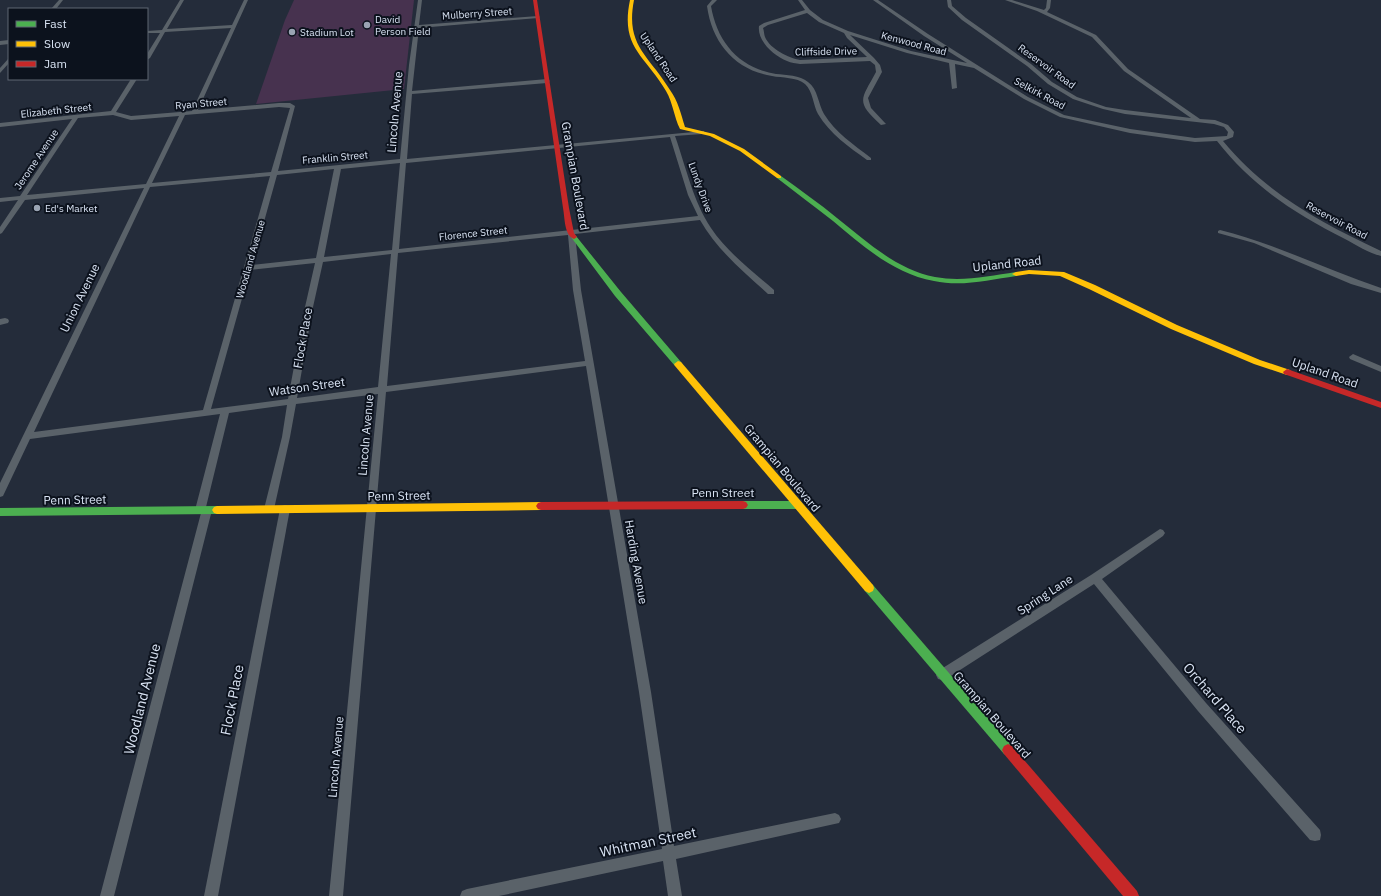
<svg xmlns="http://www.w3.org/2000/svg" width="1381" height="896" viewBox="0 0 1381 896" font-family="'IBM Plex Sans',sans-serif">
	<rect width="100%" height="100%" fill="#242c3a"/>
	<polygon fill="#47324f" points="294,0 414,0 404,89 256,104 285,20"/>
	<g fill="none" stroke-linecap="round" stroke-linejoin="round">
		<g fill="#5a6269" fill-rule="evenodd">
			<polygon points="59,0 63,0 56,9 51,9"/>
			<path d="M180 0H184L167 29 232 25 244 0H248L198 110 279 103H290L295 106 278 171 400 159 409 65 418 0H422L419 25 538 16 540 17 538 18 419 28 412 91 547 79 550 81 547 83 412 94 407 159 704 131V133L702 134 675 136C686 167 693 201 711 228 727 252 752 271 774 290V294H768C743 271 717 250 700 220L575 234 581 290 651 692 674 846 835 813 839 815 841 819 839 823 676 859 682 896H668L663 861 499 896H460L462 891 467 889 662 849 639 692 586 366 386 392 343 896H329L378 394 296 404 290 437 274 509 272 512 269 513 266 512 264 509 282 437 287 405 229 413 206 507H210L212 510 114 896H100L201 513H197L195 510 220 414 30 439 3 496 0 497V483L144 188 25 200 2 233 0 234V227L18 200 0 202V198L20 196 72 119 0 127V123L111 111 131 79H137L116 112 131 116 192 111 231 28 165 32 150 58 147 60V54L160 33H147V31L162 30ZM279 107 290 108 271 172 152 183 185 115ZM113 115 131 120 179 116 146 184 27 195 78 118ZM670 137 688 195 698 216 399 249 406 163ZM400 163 392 250 324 257 341 169ZM334 169 316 258 252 265 277 175ZM270 176 203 410 34 432 150 187ZM568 235 573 290 585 361 387 386 398 253ZM391 254 378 387 297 398 313 307 323 262ZM315 263 305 307 288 399 211 409 250 270Z"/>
			<path d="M712 0H717L711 6C717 42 739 68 776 74 786 75 800 75 808 82 818 89 818 104 824 114 835 132 854 145 871 158V160H867C849 147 830 134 818 114 813 105 813 91 805 84 797 77 782 78 772 76 735 70 712 43 707 6Z"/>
			<path d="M798 0H802L810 10 823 20 848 31 911 51 967 63 924 36 873 0H878L928 34 1028 97 1064 115 1130 129 1195 138 1227 136 1228 132 1224 127 1214 124 1125 114 1103 109 1073 99 1048 84 1027 66 962 20 948 7 947 0H951L952 6 966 18 1031 64 1052 82 1077 97 1106 107 1125 110 1191 118 1124 71 1092 37 1037 11 1005 0H1012L1044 10 1046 8 1047 0H1051L1050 8 1047 12 1096 35 1128 69 1200 119 1215 120 1228 125 1234 132 1233 137 1223 141C1267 194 1320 222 1381 251V256C1369 253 1356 245 1345 239 1294 213 1252 186 1217 141L1195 142 1130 133 1060 117 1024 99 974 68 955 64 957 88 952 89 949 63 907 53 850 35 874 58 880 65 882 72 868 98 871 108 886 124 881 125C855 101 861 100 876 72L875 65 870 61 800 64C796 63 791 63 787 61 774 56 757 41 759 26L764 23 805 10ZM807 13 819 22 844 33 847 38 867 57 800 60C789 58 770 49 765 37 764 35 764 30 763 28L768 25Z"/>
			<polygon points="9,40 9,44 0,45 0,41"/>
			<polygon points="9,58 9,63 0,73 0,68"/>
			<path d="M1220 230C1276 244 1327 270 1381 288V293L1351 284 1254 243 1218 233V231Z"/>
			<polygon points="5,318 8,319 9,321 8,323 0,325 0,319"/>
			<polygon points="1353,354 1381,366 1381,372 1350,359 1349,357"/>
			<polygon points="285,505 288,506 290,509 218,896 204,896 280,509 282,506"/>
			<polygon points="1160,529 1163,530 1165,533 1163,536 1102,579 1206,703 1320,830 1321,835 1320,840 1315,841 1310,840 1198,711 1094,584 946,679 942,680 938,679 936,675 938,671 1091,575"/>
		</g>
		<g fill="#4caf50" fill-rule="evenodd">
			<path d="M777 176H781C800 190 819 203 837 218 866 241 897 270 935 277 962 282 989 276 1016 272L1020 274 1016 276C989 280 961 287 934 281 894 274 863 246 833 221 814 206 795 192 777 178Z"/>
			<polygon points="574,235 576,236 621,292 681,362 682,364 681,366 675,366 615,296 571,237"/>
			<polygon points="743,501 798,501 801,502 803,505 801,508 798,509 743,509 740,508 738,505 740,502"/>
			<polygon points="217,506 220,507 222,510 220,513 217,514 0,516 0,508"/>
			<polygon points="869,583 873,585 1012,746 1014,750 1012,754 1008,756 1004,754 865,591 864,588 865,585"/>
		</g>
		<g fill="#ffc107" fill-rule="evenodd">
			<path d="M630 0H634C625 46 649 55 670 90 678 101 681 114 685 127L714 134 744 149 781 176V178H777L740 151 710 136 680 129C674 117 673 103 666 91 645 55 620 48 630 0Z"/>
			<polygon points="1029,270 1064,272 1095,285 1177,325 1260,360 1290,370 1291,372 1287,375 1254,364 1171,329 1089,289 1060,276 1029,274 1016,276 1012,274 1016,272"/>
			<polygon points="678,361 681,362 873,585 874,588 873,591 869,593 865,591 675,366 674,364"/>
			<polygon points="541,502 544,503 546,506 544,509 541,510 217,514 214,513 212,510 214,507 217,506"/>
		</g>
		<g fill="#c62828" fill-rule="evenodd">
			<path d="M533 0H537L569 208 574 233 577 237 574 239C564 235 565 218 563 208Z"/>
			<polygon points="1287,369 1381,402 1381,408 1284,374 1283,372"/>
			<polygon points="743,501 746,502 748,505 746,508 743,509 541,510 538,509 536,506 538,503 541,502"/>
			<polygon points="1008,744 1012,746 1137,891 1139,896 1123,896 1004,754 1002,750 1004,746"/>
		</g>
	</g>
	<g fill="#9aa4b3" stroke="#0c121d" stroke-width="1.5">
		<circle cx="367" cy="25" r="4"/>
		<circle cx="292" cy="32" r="4"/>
		<circle cx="37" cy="208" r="4"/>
	</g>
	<g text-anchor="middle" stroke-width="4" stroke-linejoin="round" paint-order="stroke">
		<g font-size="10" fill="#dae4f4" stroke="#0c121d">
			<text transform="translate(477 13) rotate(-4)" y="4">Mulberry Street</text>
			<text transform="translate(914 43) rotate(15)" y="4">Kenwood Road</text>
			<text transform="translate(826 51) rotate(-1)" y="4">Cliffside Drive</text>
			<text transform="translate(659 57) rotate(56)" y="4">Upland Road</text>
			<text transform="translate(1047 66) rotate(36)" y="4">Reservoir Road</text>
			<text transform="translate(1040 93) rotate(28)" y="4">Selkirk Road</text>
			<text transform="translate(201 103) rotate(-5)" y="4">Ryan Street</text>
			<text transform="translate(56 110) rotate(-6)" y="4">Elizabeth Street</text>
			<text transform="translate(335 157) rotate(-5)" y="4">Franklin Street</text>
			<text transform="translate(36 159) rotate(-56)" y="4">Jerome Avenue</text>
			<text transform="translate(701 187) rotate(70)" y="4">Lundy Drive</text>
			<text transform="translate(1337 220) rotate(28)" y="4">Reservoir Road</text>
			<text transform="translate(473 233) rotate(-6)" y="4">Florence Street</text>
			<text transform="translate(250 259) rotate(-74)" y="4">Woodland Avenue</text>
		</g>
		<g font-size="10" fill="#dae4f4" stroke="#0c121d" text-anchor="start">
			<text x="375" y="23">David<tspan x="375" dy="12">Person Field</tspan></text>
			<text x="300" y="36">Stadium Lot</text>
			<text x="45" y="212">Ed's Market</text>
		</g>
		<g font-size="12" fill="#dae4f4" stroke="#0c121d">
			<text transform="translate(395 112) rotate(-85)" y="4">Lincoln Avenue</text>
			<text transform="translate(575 176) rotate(80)" y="4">Grampian Boulevard</text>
			<text transform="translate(1007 264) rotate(-6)" y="4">Upland Road</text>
			<text transform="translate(80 298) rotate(-64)" y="4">Union Avenue</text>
			<text transform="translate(303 338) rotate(-80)" y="4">Flock Place</text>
			<text transform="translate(1325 373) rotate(19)" y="4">Upland Road</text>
			<text transform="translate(307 387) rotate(-8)" y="4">Watson Street</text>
			<text transform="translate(366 435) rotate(-85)" y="4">Lincoln Avenue</text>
			<text transform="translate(782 468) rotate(50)" y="4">Grampian Boulevard</text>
			<text x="723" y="497">Penn Street</text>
			<text transform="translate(399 496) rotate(-1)" y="4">Penn Street</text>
			<text transform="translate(75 500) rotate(-1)" y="4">Penn Street</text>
			<text transform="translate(636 562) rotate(80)" y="4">Harding Avenue</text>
			<text transform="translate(1045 595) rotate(-33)" y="4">Spring Lane</text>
			<text transform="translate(992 715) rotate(49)" y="4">Grampian Boulevard</text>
			<text transform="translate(336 757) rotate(-85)" y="4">Lincoln Avenue</text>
		</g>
		<g font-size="14" fill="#dae4f4" stroke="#0c121d">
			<text transform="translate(1215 698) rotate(49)" y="5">Orchard Place</text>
			<text transform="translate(142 699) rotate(-76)" y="5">Woodland Avenue</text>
			<text transform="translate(232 700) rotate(-79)" y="5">Flock Place</text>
			<text transform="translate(648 842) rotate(-12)" y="5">Whitman Street</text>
		</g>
	</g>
	<rect x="8" y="8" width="140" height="72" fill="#0c121d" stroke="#5e6673"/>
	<rect x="16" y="21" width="20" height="6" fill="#4caf50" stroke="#5e6673"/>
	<text x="44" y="28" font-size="12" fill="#dae4f4">Fast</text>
	<rect x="16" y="41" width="20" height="6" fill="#ffc107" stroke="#5e6673"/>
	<text x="44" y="48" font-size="12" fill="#dae4f4">Slow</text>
	<rect x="16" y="61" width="20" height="6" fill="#c62828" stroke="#5e6673"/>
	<text x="44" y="68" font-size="12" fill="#dae4f4">Jam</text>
</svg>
